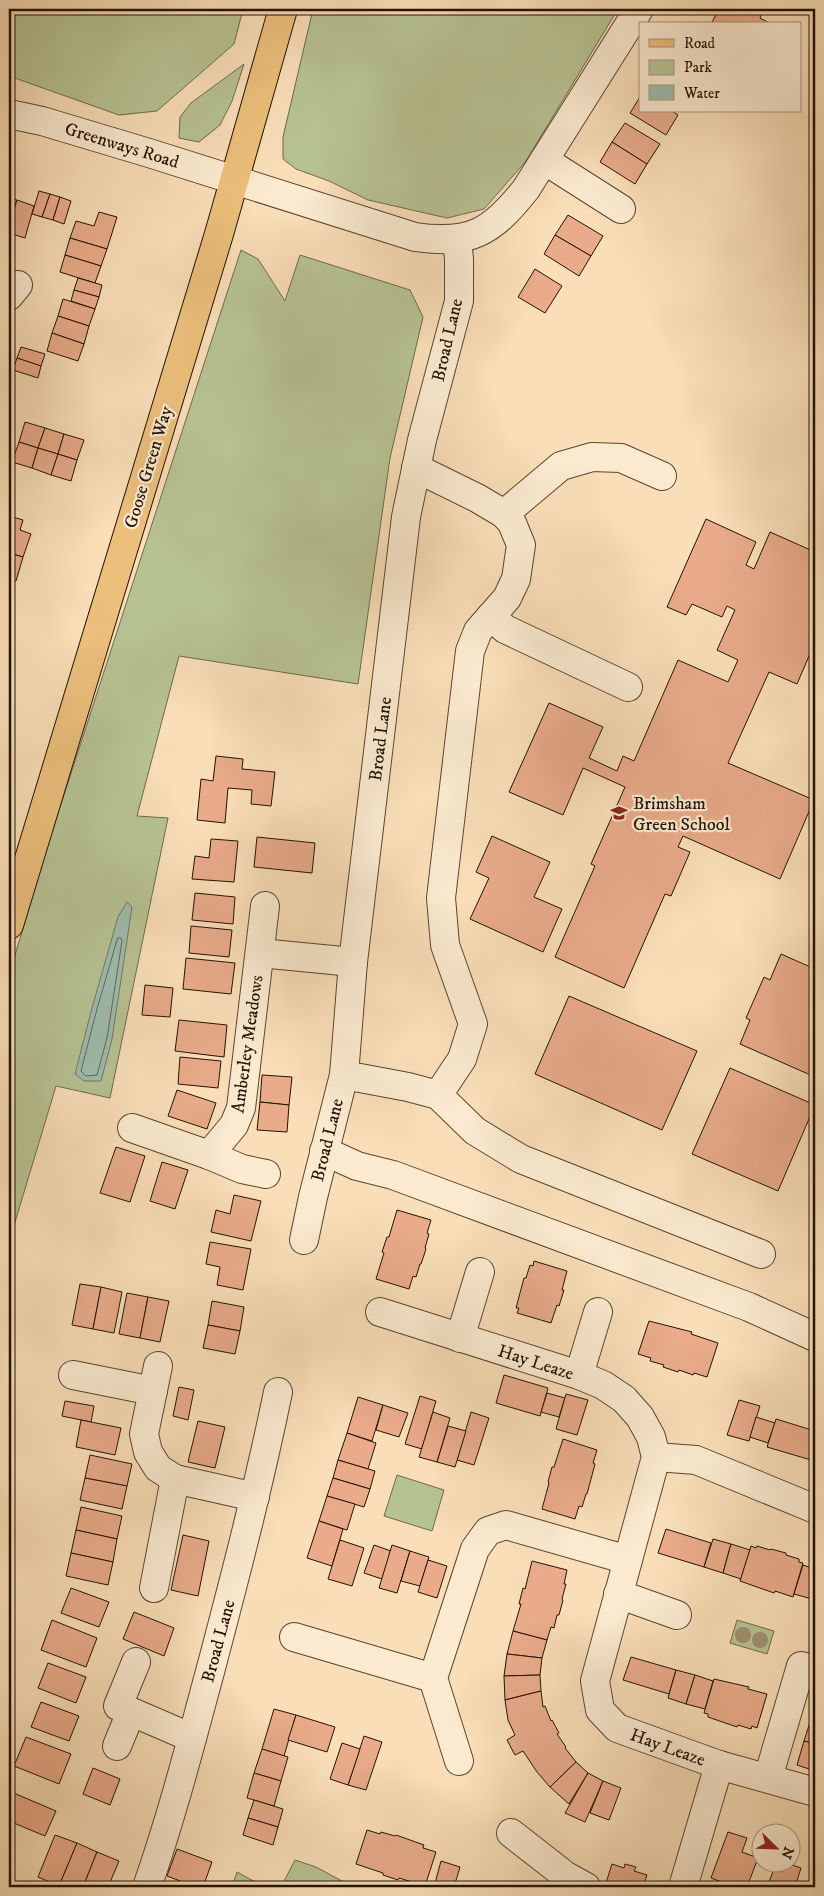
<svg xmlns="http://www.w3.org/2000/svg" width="824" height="1896" viewBox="0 0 824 1896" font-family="'IM FELL DW Pica',serif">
	<rect width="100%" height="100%" fill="#f9deb7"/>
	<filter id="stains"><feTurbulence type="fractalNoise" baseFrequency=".004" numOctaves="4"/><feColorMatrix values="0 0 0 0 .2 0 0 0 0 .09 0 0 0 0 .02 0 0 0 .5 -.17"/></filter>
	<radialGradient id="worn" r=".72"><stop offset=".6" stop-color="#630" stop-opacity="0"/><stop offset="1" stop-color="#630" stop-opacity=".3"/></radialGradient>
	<g fill="#b7c293" stroke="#6d6a4c">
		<polygon points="9,9 243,9 234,44 157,111 119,115 9,76"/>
		<polygon points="313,9 618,9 526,161 484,209 447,218 368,200 329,181 296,169 283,159 283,137"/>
		<polygon points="244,64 232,101 220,125 199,142 179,138 180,117 191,103"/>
		<polygon points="241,250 258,259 285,301 300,255 410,290 423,317 390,458 358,684 179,656 137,816 168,818 110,1098 56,1086 9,1242 9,975 50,838"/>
		<polygon points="397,1475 444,1490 432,1531 384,1516"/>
		<polygon points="737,1620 774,1631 767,1654 730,1643"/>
		<polygon points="295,1860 316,1867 353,1887 281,1887"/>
		<polygon points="237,1872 264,1887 232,1887"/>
	</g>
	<polygon fill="#9ebcad" stroke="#6d7869" points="127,902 132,907 112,1039 101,1081 84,1081 75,1074 92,1008 118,917"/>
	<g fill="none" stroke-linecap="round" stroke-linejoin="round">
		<polygon stroke="#606758" stroke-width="1" points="118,938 121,938 122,941 107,1038 97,1075 86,1076 81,1071 97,1009"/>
	</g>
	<g fill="#e9ab8a" stroke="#231204">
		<polygon points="719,9 754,9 762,13 760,18 769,23 711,24"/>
		<polygon points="640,97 640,111 672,111 678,115 666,135 630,113"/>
		<polygon points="625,123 660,144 647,164 612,142"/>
		<polygon points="612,142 647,164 635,184 600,162"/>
		<polygon points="39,191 50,194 42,217 32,214"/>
		<polygon points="50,194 60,197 53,220 42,217"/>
		<polygon points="60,197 71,201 64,224 53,220"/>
		<polygon points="9,198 17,200 9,226"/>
		<polygon points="17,200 34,206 25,238 9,233 9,226"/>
		<polygon points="99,212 117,217 107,249 70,238 76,221 94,226"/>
		<polygon points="568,215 603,236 591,256 555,235"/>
		<polygon points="555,235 591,256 579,276 544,254"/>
		<polygon points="70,238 107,249 101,266 65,255"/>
		<polygon points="65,255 101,266 95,283 60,272"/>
		<polygon points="535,269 562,286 545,313 518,297"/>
		<polygon points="78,278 102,285 99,297 74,290"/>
		<polygon points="74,290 99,297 95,309 71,301"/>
		<polygon points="63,299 95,309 89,326 58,316"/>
		<polygon points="58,316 89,326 84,344 52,333"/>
		<polygon points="52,333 84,344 78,361 47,351"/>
		<polygon points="21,347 45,354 41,366 17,358"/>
		<polygon points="17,358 41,366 38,378 13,370"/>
		<polygon points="25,422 45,428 38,448 19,442"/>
		<polygon points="45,428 64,434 58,454 38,448"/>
		<polygon points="64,434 84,440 77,460 58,454"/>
		<polygon points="19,442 38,448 32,468 12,462"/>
		<polygon points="38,448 58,454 51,475 32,468"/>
		<polygon points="58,454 77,460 71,481 51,475"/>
		<polygon points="9,516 23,520 20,530 31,534 23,557 9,553"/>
		<polygon points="706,519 756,542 746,565 754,569 770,532 815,552 815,642 797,684 769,672 728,763 814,800 780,879 683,836 678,847 690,852 671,896 665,894 624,988 555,957 595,866 591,864 625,787 583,768 563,815 509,792 549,703 603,727 589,758 617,771 623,756 634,761 678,660 728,682 738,660 717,650 735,610 727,606 722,617 692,604 686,615 667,607"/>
		<polygon points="9,553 23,557 16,581 9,578"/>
		<polygon points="216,756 243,759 242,769 275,772 271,806 251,804 252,790 228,788 225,823 197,820 201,779 213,781"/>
		<polygon points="492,836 550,862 534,897 562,909 543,952 470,919 489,878 476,872"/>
		<polygon points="257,837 315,843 312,873 254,867"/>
		<polygon points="211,839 238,841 234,882 192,879 195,856 209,858"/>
		<polygon points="195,893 235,897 233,924 192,920"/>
		<polygon points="191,926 232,930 229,957 189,953"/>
		<polygon points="781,954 815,969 815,1077 740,1044 750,1020 746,1018 764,977 770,980"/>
		<polygon points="186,958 235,963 231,994 183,989"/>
		<polygon points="145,985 173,988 170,1017 142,1015"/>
		<polygon points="569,996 697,1051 662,1130 535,1074"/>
		<polygon points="179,1020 227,1025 224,1057 175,1051"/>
		<polygon points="180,1057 221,1061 218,1088 178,1084"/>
		<polygon points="730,1068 815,1105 778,1191 692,1154"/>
		<polygon points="262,1075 292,1077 289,1105 260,1102"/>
		<polygon points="177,1090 216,1103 207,1129 168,1116"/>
		<polygon points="260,1102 289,1105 287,1132 257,1130"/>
		<polygon points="116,1147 145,1156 130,1202 100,1193"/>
		<polygon points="162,1162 188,1170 175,1209 150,1201"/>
		<polygon points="234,1195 261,1201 251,1241 211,1232 216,1210 230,1214"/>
		<polygon points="397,1210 431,1220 427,1233 429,1234 425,1248 426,1249 421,1264 420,1264 416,1277 413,1276 409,1289 376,1279 384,1253 382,1252 387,1237 389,1237"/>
		<polygon points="210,1242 251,1249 243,1290 217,1285 220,1267 206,1264"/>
		<polygon points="534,1261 567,1271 562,1290 564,1290 559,1306 557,1305 551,1323 517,1313 519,1308 516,1308 524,1278 526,1278 530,1265 533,1266"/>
		<polygon points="80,1284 101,1287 93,1329 72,1325"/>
		<polygon points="101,1287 122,1292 114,1333 93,1329"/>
		<polygon points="127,1293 148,1297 140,1338 119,1334"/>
		<polygon points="148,1297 169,1301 160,1342 140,1338"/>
		<polygon points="212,1301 244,1307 240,1331 208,1325"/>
		<polygon points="649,1321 692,1332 691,1334 718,1343 707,1377 694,1373 693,1375 679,1370 678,1372 663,1367 664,1365 650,1361 651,1358 638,1354"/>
		<polygon points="208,1325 240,1331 235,1354 203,1348"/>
		<polygon points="504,1375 548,1388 540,1416 496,1403"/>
		<polygon points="179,1387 194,1390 188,1420 173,1416"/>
		<polygon points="547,1393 565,1398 559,1417 541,1412"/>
		<polygon points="566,1394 588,1400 577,1435 556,1429"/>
		<polygon points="420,1396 436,1401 422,1449 405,1444"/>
		<polygon points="358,1397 383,1405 372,1441 347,1433"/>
		<polygon points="739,1400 760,1406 749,1441 727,1435"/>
		<polygon points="65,1401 94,1406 91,1422 62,1416"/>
		<polygon points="383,1405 408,1413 399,1437 376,1430"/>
		<polygon points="433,1412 450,1418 437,1462 419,1457"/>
		<polygon points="471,1412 489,1418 474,1465 457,1460"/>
		<polygon points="756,1417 775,1423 768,1443 750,1437"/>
		<polygon points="776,1419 815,1431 815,1446 811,1460 767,1447"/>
		<polygon points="81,1420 121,1428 115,1455 76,1447"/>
		<polygon points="198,1421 225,1427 215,1468 188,1462"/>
		<polygon points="448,1426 466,1431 455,1467 437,1462"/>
		<polygon points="347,1433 376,1443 368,1469 338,1460"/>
		<polygon points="563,1439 597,1450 593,1463 595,1464 587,1494 586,1494 582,1507 579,1506 575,1519 542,1509 549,1483 548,1482 552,1467 554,1467"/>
		<polygon points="90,1455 132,1464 127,1486 85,1478"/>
		<polygon points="338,1460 375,1471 370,1489 333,1478"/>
		<polygon points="85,1478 127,1486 122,1509 80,1500"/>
		<polygon points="333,1478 370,1489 364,1507 327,1496"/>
		<polygon points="327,1496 355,1504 347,1530 319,1521"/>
		<polygon points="81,1507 122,1516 117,1539 76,1530"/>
		<polygon points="319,1521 343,1529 332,1566 307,1558"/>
		<polygon points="666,1529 711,1543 704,1567 658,1553"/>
		<polygon points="76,1530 117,1539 113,1562 71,1553"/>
		<polygon points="183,1535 209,1541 198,1596 171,1590"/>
		<polygon points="713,1539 731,1544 723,1573 704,1567"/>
		<polygon points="340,1540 364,1548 352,1586 328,1579"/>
		<polygon points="731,1544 750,1550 741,1579 723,1573"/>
		<polygon points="374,1545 391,1551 382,1579 364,1573"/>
		<polygon points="392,1545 410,1551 397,1593 379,1588"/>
		<polygon points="751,1546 756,1548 757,1546 770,1550 771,1549 786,1553 786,1555 799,1559 799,1562 803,1563 793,1597 775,1591 774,1593 740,1581"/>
		<polygon points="410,1551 429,1557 420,1586 401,1581"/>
		<polygon points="71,1553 113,1562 108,1585 66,1576"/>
		<polygon points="428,1560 447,1566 437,1598 418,1592"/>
		<polygon points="532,1561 567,1570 564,1584 566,1584 562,1599 563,1600 559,1615 557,1615 554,1628 551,1627 547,1640 513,1631 521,1604 519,1604 523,1588 525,1589"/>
		<polygon points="803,1565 815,1569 815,1589 812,1599 794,1594"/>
		<polygon points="71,1588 109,1602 99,1627 61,1613"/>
		<polygon points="134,1612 174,1628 164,1656 123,1639"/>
		<polygon points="52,1620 97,1638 86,1667 41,1650"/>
		<polygon points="513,1631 547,1640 542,1658 507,1654"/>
		<polygon points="507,1654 542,1658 540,1675 504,1676"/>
		<polygon points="631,1657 676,1670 669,1694 623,1680"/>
		<polygon points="48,1663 86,1677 76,1703 38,1688"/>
		<polygon points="676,1670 695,1675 686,1704 668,1698"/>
		<polygon points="540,1675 541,1691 505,1700 504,1676"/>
		<polygon points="695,1675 713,1681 705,1709 686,1704"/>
		<polygon points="714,1679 749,1687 748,1689 767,1694 757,1728 752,1726 751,1729 738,1725 737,1727 708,1717 708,1714 704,1713"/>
		<polygon points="541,1691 543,1707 545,1706 551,1721 552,1720 559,1733 557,1734 566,1747 565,1748 576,1762 550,1787 537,1772 523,1751 515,1755 507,1740 515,1735 508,1720 505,1700"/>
		<polygon points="41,1702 79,1716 69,1741 31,1727"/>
		<polygon points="274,1709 296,1715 284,1756 262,1749"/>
		<polygon points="296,1715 335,1727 327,1752 288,1740"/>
		<polygon points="812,1716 815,1718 815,1744 804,1741"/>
		<polygon points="364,1736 382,1742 366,1790 348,1785"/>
		<polygon points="26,1737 71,1754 59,1784 14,1766"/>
		<polygon points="804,1741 815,1744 815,1771 797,1765"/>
		<polygon points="342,1743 360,1749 348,1785 330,1779"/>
		<polygon points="262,1749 288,1757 281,1781 254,1773"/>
		<polygon points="576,1762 588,1773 569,1804 550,1787"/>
		<polygon points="93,1768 120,1779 110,1805 83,1794"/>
		<polygon points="254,1773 281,1781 274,1806 247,1798"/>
		<polygon points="588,1773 603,1781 585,1822 565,1813"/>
		<polygon points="603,1781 621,1788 609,1820 590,1813"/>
		<polygon points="9,1791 56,1811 45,1836 9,1821"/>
		<polygon points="254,1800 283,1809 278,1827 248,1818"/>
		<polygon points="248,1818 278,1827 273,1845 243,1835"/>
		<polygon points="367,1830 380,1834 381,1832 395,1836 396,1835 424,1845 423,1848 436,1852 425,1886 399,1878 398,1880 383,1875 383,1873 356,1864"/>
		<polygon points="728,1832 747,1838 742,1852 758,1858 747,1887 731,1887 732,1886 711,1878"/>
		<polygon points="55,1835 77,1843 59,1886 38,1877"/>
		<polygon points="77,1843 97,1852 83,1887 62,1887 59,1886"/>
		<polygon points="177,1849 212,1862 203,1887 196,1887 167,1876"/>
		<polygon points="97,1852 119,1861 108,1887 83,1887"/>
		<polygon points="441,1861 460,1867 454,1887 434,1887"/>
		<polygon points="612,1864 624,1868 625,1864 636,1867 634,1871 647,1875 643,1887 605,1886"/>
		<polygon points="776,1864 789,1864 801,1868 795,1887 767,1887"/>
		<polygon points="455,1883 470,1887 454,1887"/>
	</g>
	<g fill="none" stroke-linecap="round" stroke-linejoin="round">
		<g stroke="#584531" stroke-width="30">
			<g id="minor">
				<path d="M9 114 42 121 149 153 415 237C471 245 492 232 526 189L639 9"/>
				<polyline points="544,160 621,209"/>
				<polyline points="9,296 18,285"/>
				<polyline points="416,468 477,498 504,514 512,523 521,545 516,579 507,598 478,631 470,651 441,898 445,945 473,1024 462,1059 438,1095"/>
				<polyline points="504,514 561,466 592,457 621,458 662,476"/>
				<polyline points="491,616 505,629 628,687"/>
				<polyline points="260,953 353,962"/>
				<polyline points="344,1075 408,1087 438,1095 475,1131 521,1159 761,1254"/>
				<polyline points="132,1128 209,1155 242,1169 266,1174"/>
				<polyline points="324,1151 357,1166 393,1175 749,1307 815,1337"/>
				<polyline points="209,1155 234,1125 241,1108 265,906"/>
				<polyline points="304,1240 313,1197 344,1075 353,962 406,517 422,440 459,301 459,259 457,239"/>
				<polyline points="380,1312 579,1375 603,1385 624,1399 640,1417 651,1437 656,1457 595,1681 600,1710 617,1728 719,1765 815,1792"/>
				<polyline points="460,1338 480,1272"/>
				<polyline points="158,1366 144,1434 148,1452 158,1468 175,1479 255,1497"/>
				<polyline points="73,1375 153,1391"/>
				<polyline points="579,1375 598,1312"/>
				<polyline points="656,1457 696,1460 815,1509"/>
				<polyline points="154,1588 175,1479"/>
				<polyline points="618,1594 677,1615"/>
				<polyline points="294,1637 433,1678"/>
				<polyline points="136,1662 118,1706 192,1738"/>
				<polyline points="117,1746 131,1712"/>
				<polyline points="459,1761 433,1678 475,1549 488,1531 506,1525 628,1560"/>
				<polyline points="768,1778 801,1666 815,1670"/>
				<polyline points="511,1833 566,1876 586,1887"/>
				<path d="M147 1887C172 1816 191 1742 211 1668 235 1577 259 1485 278 1392"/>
				<polyline points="683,1887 719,1765"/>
			</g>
		</g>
		<g stroke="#231204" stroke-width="30">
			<polyline id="major" points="9,925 219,234 283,9"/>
		</g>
		<use href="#minor" stroke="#fbead0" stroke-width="28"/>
		<use href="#major" stroke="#ecbf7c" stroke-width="28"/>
	</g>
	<g fill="#a09070">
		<circle cx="743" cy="1635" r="8"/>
		<circle cx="760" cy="1640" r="8"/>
	</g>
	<defs>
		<g id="school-bare" transform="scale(1.35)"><path d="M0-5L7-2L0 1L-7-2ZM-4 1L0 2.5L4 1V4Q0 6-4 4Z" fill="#8f2418" stroke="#fbead0" stroke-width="2.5" paint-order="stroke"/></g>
	</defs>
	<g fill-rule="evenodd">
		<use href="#school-bare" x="619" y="813"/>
	</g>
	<g text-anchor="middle" stroke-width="4.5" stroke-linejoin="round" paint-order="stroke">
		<g font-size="18" fill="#231204" stroke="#fbead0">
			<text transform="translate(122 145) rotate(17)" y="6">Greenways Road</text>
			<text transform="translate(447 340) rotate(-77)" y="6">Broad Lane</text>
			<text transform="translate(148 467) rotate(-73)" y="6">Goose Green Way</text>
			<text transform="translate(380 739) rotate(-83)" y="6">Broad Lane</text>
			<text transform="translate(247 1044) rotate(-82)" y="6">Amberley Meadows</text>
			<text transform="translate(327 1140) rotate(-76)" y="6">Broad Lane</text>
			<text transform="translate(536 1362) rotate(18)" y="6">Hay Leaze</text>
			<text transform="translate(218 1641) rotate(-75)" y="6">Broad Lane</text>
			<text transform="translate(668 1747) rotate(20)" y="6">Hay Leaze</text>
		</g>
		<g font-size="18" fill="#231204" stroke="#fbead0" text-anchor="start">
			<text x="633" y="809">Brimsham<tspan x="633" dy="21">Green School</tspan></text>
		</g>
	</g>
	<rect width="824" height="1896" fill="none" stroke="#f9deb7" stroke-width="30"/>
	<rect x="10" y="10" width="804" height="1876" fill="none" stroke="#231204" stroke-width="2.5"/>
	<rect x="15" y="15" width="794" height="1866" fill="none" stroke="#231204"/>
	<rect x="639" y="22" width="162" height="90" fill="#fbead0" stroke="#a5947e"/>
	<rect x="649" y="39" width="25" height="8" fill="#ecbf7c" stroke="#a5947e"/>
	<text x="684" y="48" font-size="15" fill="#231204">Road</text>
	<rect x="649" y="60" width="25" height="15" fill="#b7c293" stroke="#a5947e"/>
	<text x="684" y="72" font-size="15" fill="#231204">Park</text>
	<rect x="649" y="85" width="25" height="15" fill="#9ebcad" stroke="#a5947e"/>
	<text x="684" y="98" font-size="15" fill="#231204">Water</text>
	<g transform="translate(776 1848) rotate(113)"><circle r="24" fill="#fbead0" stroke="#a5947e"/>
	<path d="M0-4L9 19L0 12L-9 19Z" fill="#8f2418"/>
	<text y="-8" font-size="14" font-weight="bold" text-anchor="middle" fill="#231204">N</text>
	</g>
	<rect width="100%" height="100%" filter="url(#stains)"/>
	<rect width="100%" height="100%" fill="url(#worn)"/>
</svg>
